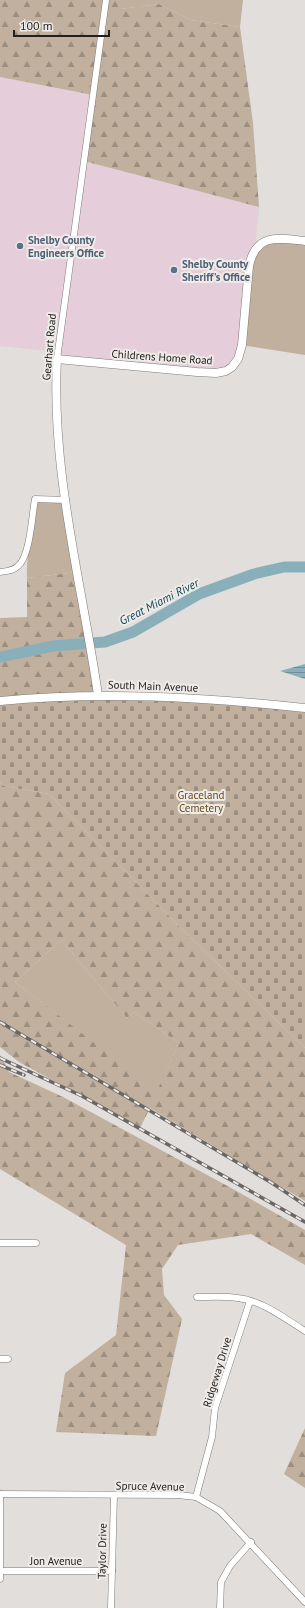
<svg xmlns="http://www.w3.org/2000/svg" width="305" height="1608" viewBox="0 0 305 1608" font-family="'PT Sans',sans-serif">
	<defs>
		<pattern id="forest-firs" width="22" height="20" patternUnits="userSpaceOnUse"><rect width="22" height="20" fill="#c0b09d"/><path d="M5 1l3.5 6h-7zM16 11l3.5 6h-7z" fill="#9c8f7f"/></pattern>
		<pattern id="cemetery-stones" width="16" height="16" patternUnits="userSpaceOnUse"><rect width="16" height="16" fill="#c0b09d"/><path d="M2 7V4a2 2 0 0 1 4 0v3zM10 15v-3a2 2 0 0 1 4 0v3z" fill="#9c8f7f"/></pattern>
		<pattern id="water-rules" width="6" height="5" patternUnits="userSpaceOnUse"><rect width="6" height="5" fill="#89b0ba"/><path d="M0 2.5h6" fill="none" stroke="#708f97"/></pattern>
	</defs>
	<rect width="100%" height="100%" fill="#e1dedb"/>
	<polygon fill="#e5cdd9" points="0,77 93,95 84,161 259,207 255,248 238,359 226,371 57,359 58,352 0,346"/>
	<g fill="#c0b09d">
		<polygon points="121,0 243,0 240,27 191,20 159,4 121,9"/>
		<polygon points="305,241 305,355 242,345 249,266 262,242"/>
		<path d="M66 500 77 572 27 578C26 554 33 530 36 506L39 501Z"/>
		<polygon points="61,940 127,1018 134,1012 179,1043 157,1092 15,982"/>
	</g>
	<g fill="url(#forest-firs)" fill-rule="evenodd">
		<polygon points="0,0 121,0 121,9 159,4 191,20 240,27 253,123 259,207 84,161 93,95 0,77"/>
		<polygon points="77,572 98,695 0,701 0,618 27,617 27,578"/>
		<path d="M0 782 4 786 49 794 186 933 305 1048V1201L150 1108 140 1128 19 1062 0 1047ZM61 940 127 1018 134 1012 179 1043 157 1091 15 982Z"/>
		<polygon points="0,1055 9,1072 63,1097 233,1189 305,1230 305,1265 251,1234 178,1245 162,1269 164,1295 182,1319 156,1436 56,1432 65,1373 116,1335 126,1245 0,1169"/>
		<polygon points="305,1428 305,1488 284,1474"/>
	</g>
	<polygon fill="url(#cemetery-stones)" points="98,695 305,708 305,1048 186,933 49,794 4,786 0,782 0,701"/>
	<polygon fill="url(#water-rules)" points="305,664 305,679 280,671"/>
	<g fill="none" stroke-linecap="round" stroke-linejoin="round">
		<polyline stroke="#89b0ba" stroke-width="11" points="0,657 53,646 105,642 133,632 199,594 254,574 284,567 305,567"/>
		<g stroke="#7e7c79" stroke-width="7">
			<g id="street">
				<polyline points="57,359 106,0"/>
				<path d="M0 572C7 571 13 571 18 566 30 557 32 515 35 499L66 500"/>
				<polyline points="0,1243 36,1243"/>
				<path d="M197 1297C210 1297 225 1296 238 1298 263 1301 284 1318 305 1331"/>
				<polyline points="0,1359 8,1359"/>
				<polyline points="0,1494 178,1495 196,1497 220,1511 305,1602"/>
				<polyline points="196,1497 212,1437 215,1408 250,1301"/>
				<polyline points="0,1571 112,1571"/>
				<polyline points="0,1579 0,1494"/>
				<polyline points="111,1608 114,1495"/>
				<polyline points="220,1608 221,1582 230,1566 251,1542"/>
			</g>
		</g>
		<g stroke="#7e7c79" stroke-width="9">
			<g id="secondary">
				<path d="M98 695C82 584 51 472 57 359L197 372 216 373 226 371 232 367 238 359 242 345 249 266C256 233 278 238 305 241"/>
				<path d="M0 701C102 691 203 697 305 708"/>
			</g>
		</g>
		<use href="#street" stroke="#fff" stroke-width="6"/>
		<use href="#secondary" stroke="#fff" stroke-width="8"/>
		<g stroke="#696665" stroke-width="3.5">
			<g id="rail">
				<polyline points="0,1022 272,1183 305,1205"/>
				<polyline points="0,1058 82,1096 305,1222"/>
				<polyline points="0,1065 24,1075"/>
			</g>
		</g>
		<use href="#rail" stroke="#eeebe8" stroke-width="2" stroke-dasharray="6" stroke-linecap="butt"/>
	</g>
	<g fill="#5c6f8a" stroke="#eeebe8" stroke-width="1.5">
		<circle cx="20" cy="246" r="4"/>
		<circle cx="174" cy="270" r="4"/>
	</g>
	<g text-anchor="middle" stroke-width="4" stroke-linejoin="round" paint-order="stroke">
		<g font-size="11" font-weight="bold" fill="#4e5e75" stroke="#eeebe8" text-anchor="start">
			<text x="28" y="244">Shelby County<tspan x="28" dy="13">Engineers Office</tspan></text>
			<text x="182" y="268">Shelby County<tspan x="182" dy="13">Sheriff's Office</tspan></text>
		</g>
		<g font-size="11" fill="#22201f" stroke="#eeebe8">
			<text transform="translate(49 347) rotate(-85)" y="4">Gearhart Road</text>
			<text transform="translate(162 357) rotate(4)" y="4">Childrens Home Road</text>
			<text transform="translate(153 686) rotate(2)" y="4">South Main Avenue</text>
			<text transform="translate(217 1372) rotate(-73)" y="4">Ridgeway Drive</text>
			<text transform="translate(150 1486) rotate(1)" y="4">Spruce Avenue</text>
			<text transform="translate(102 1551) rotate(-89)" y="4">Taylor Drive</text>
			<text x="56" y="1565">Jon Avenue</text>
		</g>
		<g font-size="11" fill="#69491c" stroke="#eeebe8">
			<text x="201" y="799">Graceland<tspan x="201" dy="13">Cemetery</tspan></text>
		</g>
		<g font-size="12" font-style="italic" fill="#114956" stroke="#eeebe8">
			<text transform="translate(159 602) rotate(-27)" y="4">Great Miami River</text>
		</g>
	</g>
	<path d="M14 30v6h95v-6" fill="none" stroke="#22201f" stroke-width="2"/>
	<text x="20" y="30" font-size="12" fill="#22201f" stroke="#eeebe8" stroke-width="3" paint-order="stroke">100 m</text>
</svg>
